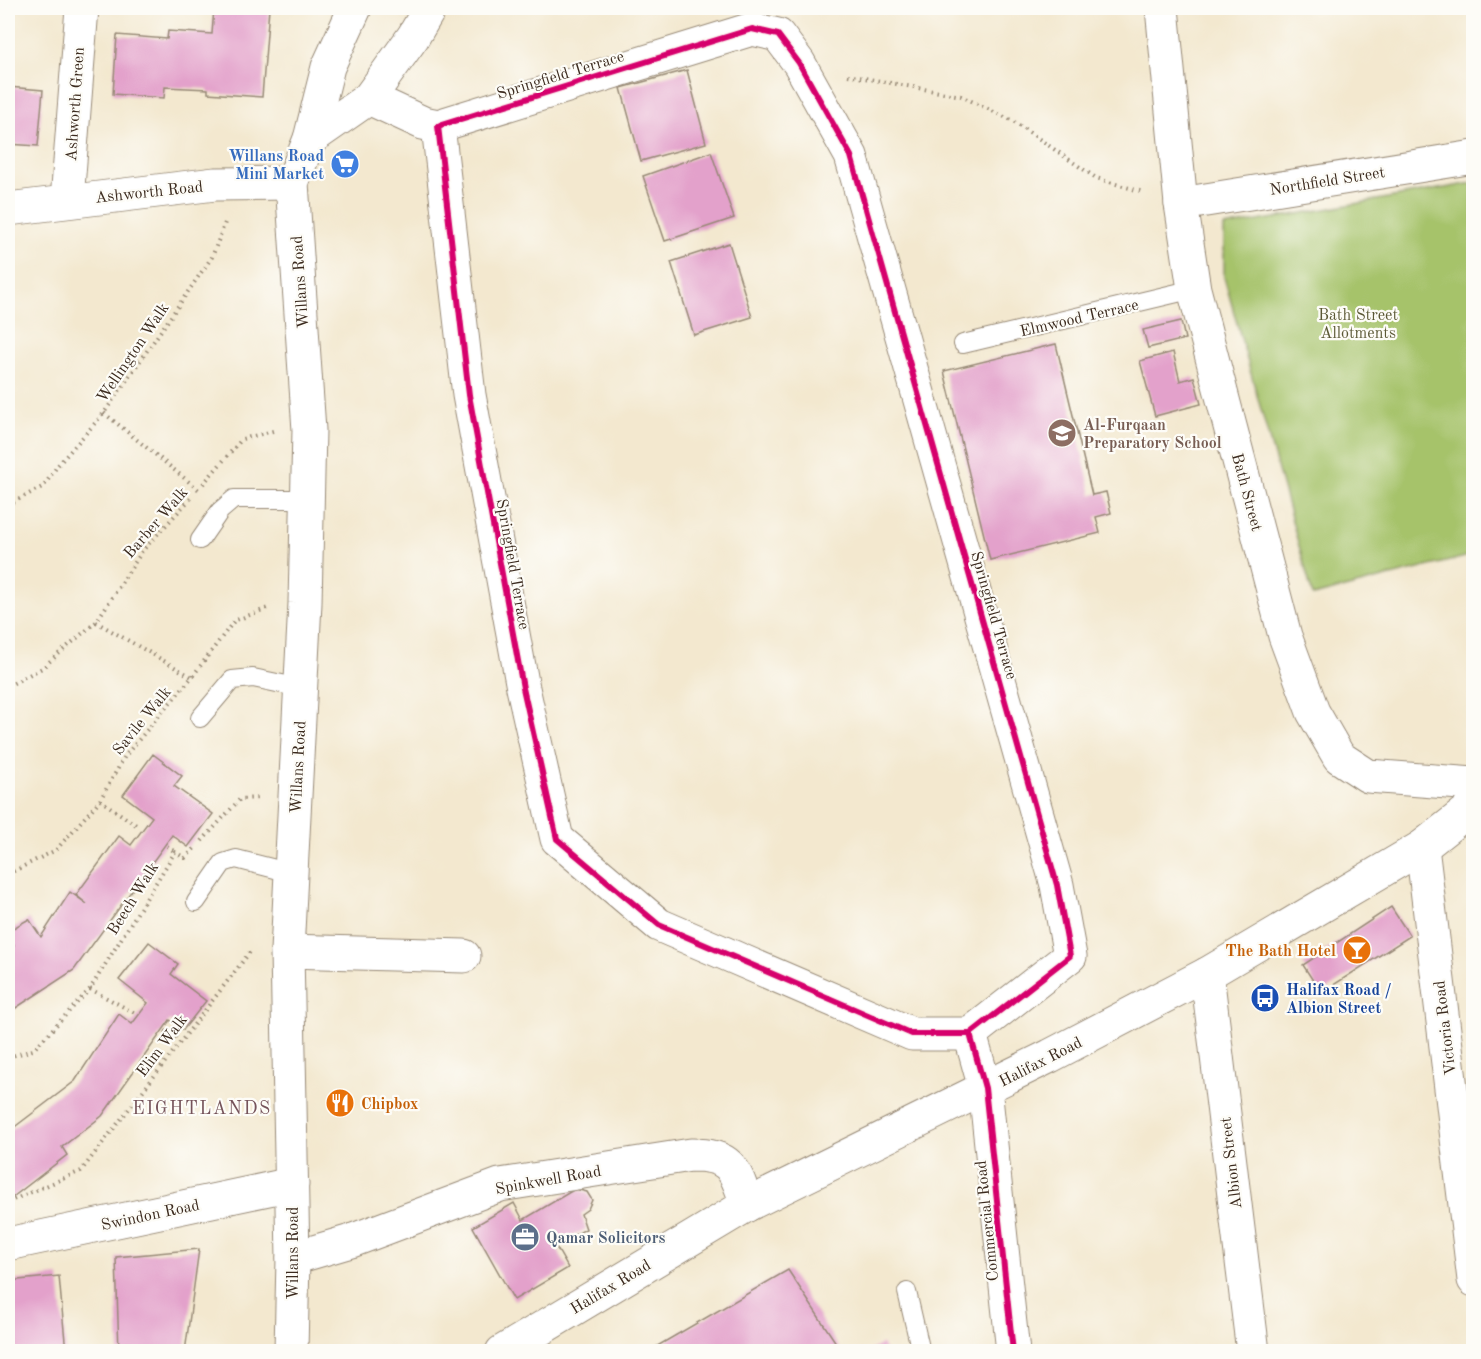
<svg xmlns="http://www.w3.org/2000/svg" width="1481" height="1359" viewBox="0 0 1481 1359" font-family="'Old Standard TT',serif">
	<rect width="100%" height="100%" fill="#fdfcf7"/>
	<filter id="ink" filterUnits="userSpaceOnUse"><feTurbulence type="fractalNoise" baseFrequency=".0167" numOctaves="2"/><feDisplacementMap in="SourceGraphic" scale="12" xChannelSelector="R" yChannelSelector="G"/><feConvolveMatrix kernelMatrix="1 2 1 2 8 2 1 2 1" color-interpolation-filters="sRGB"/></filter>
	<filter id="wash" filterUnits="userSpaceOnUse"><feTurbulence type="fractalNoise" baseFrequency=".008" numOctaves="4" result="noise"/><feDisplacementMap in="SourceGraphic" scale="24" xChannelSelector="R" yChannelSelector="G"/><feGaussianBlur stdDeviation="1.35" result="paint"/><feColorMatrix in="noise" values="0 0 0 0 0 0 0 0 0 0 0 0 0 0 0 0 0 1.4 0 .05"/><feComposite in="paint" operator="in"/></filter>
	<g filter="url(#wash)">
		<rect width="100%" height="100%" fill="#f3e8cf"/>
		<polygon fill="#a6c36a" stroke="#707644" stroke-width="1.5" points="1473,183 1473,555 1313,596 1224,277 1224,227"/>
		<g id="blocks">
			<g fill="#e3a1cb">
				<polygon points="214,8 269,8 262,97 208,93 208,89 165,87 164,98 113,94 117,35 167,39 168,31 212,34"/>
				<polygon points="687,70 706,143 641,161 621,88"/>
				<polygon points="8,87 43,90 38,146 8,144"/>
				<polygon points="711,152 734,218 665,241 643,176"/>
				<polygon points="729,243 752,317 694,335 671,262"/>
				<polygon points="1181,321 1185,339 1148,348 1143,330"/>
				<polygon points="1056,344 1092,495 1106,492 1111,513 1096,517 1100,533 990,560 944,371"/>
				<polygon points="1173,352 1180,381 1194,377 1201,404 1155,416 1140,361"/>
				<polygon points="153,754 182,776 174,786 213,814 188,847 172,835 74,970 8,1013 8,951 14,946 8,931 29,919 41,937 70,892 87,904 76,895 119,836 131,845 152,817 123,795"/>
				<polygon points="1391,907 1410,936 1321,993 1303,965"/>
				<polygon points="149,942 178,964 171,974 206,1001 183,1030 170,1020 102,1116 62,1147 67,1155 9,1200 8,1132 75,1081 119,1014 132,1024 148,1003 119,980"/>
				<polygon points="575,1189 587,1192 592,1200 588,1209 581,1214 586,1229 555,1245 568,1268 514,1300 473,1227 514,1203 523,1220"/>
				<polygon points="199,1249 185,1352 119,1352 116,1257"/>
				<polygon points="788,1270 842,1352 647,1352"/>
				<polygon points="59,1276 66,1352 8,1352 8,1281"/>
				<polygon points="882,1344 886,1352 867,1352"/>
			</g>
		</g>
	</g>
	<g filter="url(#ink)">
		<use href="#blocks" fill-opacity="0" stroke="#978976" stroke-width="1.5"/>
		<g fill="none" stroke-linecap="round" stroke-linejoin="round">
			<g stroke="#978976" stroke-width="20">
				<g id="service">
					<polyline points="963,344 1194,289"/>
					<polyline points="200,540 220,511 234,499 307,499"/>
					<polyline points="200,718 232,680 253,678 301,688"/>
					<polyline points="196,902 223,863 236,859 291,873"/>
					<polyline points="907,1292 921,1352"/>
				</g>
			</g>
			<g stroke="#978976" stroke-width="35">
				<g id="minor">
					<polyline points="1162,8 1181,204 1194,289 1285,636 1313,712 1339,757 1368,776 1474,784"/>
					<polyline points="369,98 423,123 438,126"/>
					<polyline points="67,200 82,8"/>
					<polyline points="1181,204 1474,157"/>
					<polyline points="1422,847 1474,1280"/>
					<polyline points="287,951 464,956"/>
					<polyline points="1207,974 1253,1352"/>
					<polyline points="970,1034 912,1034 659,925 557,839 523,688 469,395 438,126 752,29 778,35 799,63 851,156 1057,885 1070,956 970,1034 985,1088 1013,1352"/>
					<polyline points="8,1244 292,1184"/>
					<path d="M293 1258 351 1241 500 1185 691 1155C732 1155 735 1169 747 1205"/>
				</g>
			</g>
			<g stroke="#978976" stroke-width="35">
				<g id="tertiary">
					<polyline points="310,139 369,98 413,37 430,8"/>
					<polyline points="8,209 215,184 292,183"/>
					<polyline points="291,1352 293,1258 287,951 305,603 309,430 292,183 310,139 328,67 355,8"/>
				</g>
			</g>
			<g stroke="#978976" stroke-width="35">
				<polyline id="primary" points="502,1352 747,1205 1050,1056 1207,974 1422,847 1474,806"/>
			</g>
			<g stroke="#978976" stroke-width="4" stroke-dasharray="1.5 4.5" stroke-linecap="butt">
				<polyline points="848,75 961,96 1013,121 1096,178 1143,192"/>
				<polyline points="104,413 199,490"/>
				<polyline points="203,484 242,439 273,431"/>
				<polyline points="8,505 44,486 58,465 104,413 212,257 226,220"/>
				<polyline points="96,622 192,677"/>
				<polyline points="8,686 42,668 96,622 143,550 192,497"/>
				<polyline points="100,800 139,827"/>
				<polyline points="202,841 240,799 260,798"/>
				<polyline points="167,846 175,852"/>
				<polyline points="8,874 56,850 100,800 125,756 192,677 234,621 268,608"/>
				<polyline points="90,989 135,1013"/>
				<polyline points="165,1031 180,1039"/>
				<polyline points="8,1057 33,1050 90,989 175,852 185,858 197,846"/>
				<polyline points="8,1202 81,1171 250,952"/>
			</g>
			<use href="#service" stroke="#fff" stroke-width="18"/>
			<use href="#minor" stroke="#fff" stroke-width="33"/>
			<use href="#tertiary" stroke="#fff" stroke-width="33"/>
			<use href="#primary" stroke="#fff" stroke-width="33"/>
			<g stroke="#fdfcf7" stroke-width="10">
				<polyline id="cycleway" points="970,1034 912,1034 659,925 557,839 523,688 469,395 438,126 752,29 778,35 799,63 851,156 1057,885 1070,956 970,1034 985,1088 1013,1352"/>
			</g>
			<use href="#cycleway" stroke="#d6006c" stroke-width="6"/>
		</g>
	</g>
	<defs>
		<g id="supermarket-disc" transform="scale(1.5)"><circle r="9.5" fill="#3f7fe0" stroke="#fdfcf7"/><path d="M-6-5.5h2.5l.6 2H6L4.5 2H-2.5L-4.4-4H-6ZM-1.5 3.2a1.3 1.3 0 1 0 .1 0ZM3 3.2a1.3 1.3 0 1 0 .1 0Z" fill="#fff"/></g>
		<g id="school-disc" transform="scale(1.5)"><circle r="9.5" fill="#8d6e63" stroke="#fdfcf7"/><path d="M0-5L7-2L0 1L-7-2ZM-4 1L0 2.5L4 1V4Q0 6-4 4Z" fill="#fff"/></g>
		<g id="bar-disc" transform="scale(1.5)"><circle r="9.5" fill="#e8710a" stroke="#fdfcf7"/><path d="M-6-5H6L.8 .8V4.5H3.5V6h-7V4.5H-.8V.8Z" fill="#fff"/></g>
		<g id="bus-disc" transform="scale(1.5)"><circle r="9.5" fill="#1a4fb4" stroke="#fdfcf7"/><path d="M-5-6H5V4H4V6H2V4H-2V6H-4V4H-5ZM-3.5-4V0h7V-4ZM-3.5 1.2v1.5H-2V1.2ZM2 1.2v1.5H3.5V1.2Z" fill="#fff"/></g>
		<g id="restaurant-disc" transform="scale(1.5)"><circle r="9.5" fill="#e8710a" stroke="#fdfcf7"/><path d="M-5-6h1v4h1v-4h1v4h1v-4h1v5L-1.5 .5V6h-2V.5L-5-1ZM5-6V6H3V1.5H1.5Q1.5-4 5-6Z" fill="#fff"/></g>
		<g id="office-disc" transform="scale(1.5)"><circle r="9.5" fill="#5c6f8a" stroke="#fdfcf7"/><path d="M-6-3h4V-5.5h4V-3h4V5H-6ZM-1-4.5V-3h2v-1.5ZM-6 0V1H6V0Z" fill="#fff"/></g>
	</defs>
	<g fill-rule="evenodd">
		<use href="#supermarket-disc" x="345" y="164"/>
		<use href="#school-disc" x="1062" y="433"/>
		<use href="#bar-disc" x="1357" y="950"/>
		<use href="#bus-disc" x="1265" y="998"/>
		<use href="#restaurant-disc" x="340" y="1103"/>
		<use href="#office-disc" x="525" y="1237"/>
	</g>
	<g text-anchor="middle" stroke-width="4.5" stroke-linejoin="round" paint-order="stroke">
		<g font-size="16" fill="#3b2a1e" stroke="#fdfcf7">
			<text transform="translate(560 74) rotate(-17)" y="6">Springfield Terrace</text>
			<text transform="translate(74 104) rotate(-86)" y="6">Ashworth Green</text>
			<text transform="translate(1327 180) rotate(-9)" y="6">Northfield Street</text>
			<text transform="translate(149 191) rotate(-6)" y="6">Ashworth Road</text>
			<text transform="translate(299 282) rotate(-94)" y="6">Willans Road</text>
			<text transform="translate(1079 317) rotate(-13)" y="6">Elmwood Terrace</text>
			<text transform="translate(132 352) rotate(-56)" y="6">Wellington Walk</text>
			<text transform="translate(1248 492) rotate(75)" y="6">Bath Street</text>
			<text transform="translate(155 522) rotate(-49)" y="6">Barber Walk</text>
			<text transform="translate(514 564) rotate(80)" y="6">Springfield Terrace</text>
			<text transform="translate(995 615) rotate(74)" y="6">Springfield Terrace</text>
			<text transform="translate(141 720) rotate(-51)" y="6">Savile Walk</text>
			<text transform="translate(297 767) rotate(-87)" y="6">Willans Road</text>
			<text transform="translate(132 898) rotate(-58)" y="6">Beech Walk</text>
			<text transform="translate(1444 1028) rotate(-97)" y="6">Victoria Road</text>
			<text transform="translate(161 1045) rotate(-53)" y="6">Elim Walk</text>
			<text transform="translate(1040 1061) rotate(-27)" y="6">Halifax Road</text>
			<text transform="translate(1230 1163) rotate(-97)" y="6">Albion Street</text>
			<text transform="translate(548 1179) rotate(-10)" y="6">Spinkwell Road</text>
			<text transform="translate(150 1214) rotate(-12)" y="6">Swindon Road</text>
			<text transform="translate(986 1221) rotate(-96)" y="6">Commercial Road</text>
			<text transform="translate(292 1253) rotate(-90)" y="6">Willans Road</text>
			<text transform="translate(610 1286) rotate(-31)" y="6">Halifax Road</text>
		</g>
		<g font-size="16" font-weight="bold" fill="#366cbe" stroke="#fdfcf7" text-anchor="end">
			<text x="324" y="161">Willans Road<tspan x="324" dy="18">Mini Market</tspan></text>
		</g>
		<g font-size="16" fill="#5b5835" stroke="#fdfcf7">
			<text x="1358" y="320">Bath Street<tspan x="1358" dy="18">Allotments</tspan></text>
		</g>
		<g font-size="16" font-weight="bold" fill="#785e54" stroke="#fdfcf7" text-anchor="start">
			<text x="1083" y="430">Al-Furqaan<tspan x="1083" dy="18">Preparatory School</tspan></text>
		</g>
		<g font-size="16" font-weight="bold" fill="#c56008" stroke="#fdfcf7" text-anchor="end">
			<text x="1336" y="956">The Bath Hotel</text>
			<text x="361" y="1109" text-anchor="start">Chipbox</text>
		</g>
		<g font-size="16" font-weight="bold" fill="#164399" stroke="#fdfcf7" text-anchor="start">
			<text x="1286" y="995">Halifax Road /<tspan x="1286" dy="18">Albion Street</tspan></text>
		</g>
		<g font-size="16" font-weight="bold" fill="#4e5e75" stroke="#fdfcf7" text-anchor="start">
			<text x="546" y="1243">Qamar Solicitors</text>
		</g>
		<g font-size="18" letter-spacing="1.5" fill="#76545b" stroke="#fdfcf7">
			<text x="202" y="1114">EIGHTLANDS</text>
		</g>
	</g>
	<rect width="1481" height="1359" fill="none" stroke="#fdfcf7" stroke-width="30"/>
</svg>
